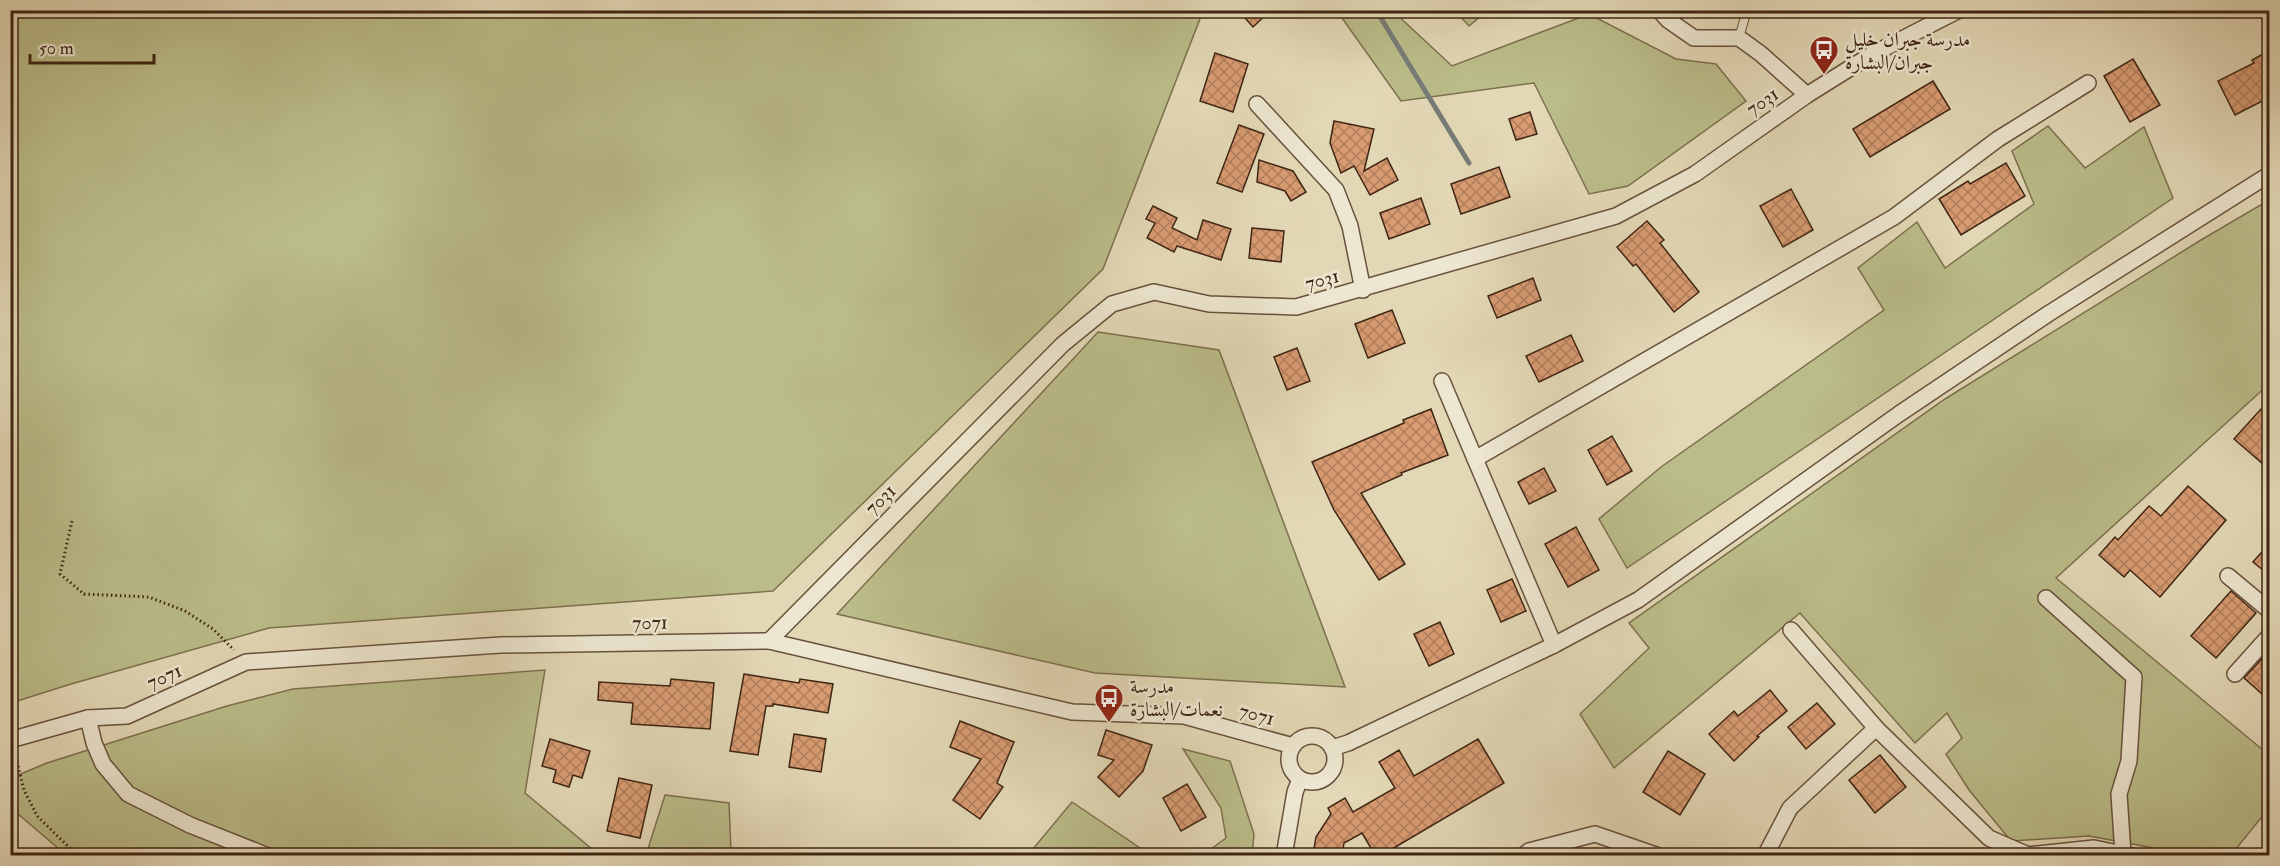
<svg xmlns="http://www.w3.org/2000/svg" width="2280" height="866" viewBox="0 0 2280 866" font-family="'IM FELL Double Pica',Amiri,serif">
	<defs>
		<pattern id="building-cross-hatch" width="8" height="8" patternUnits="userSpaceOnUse" patternTransform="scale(1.5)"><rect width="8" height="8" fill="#d89b72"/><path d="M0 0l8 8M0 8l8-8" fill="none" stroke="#b17e5c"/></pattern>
	</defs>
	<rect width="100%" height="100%" fill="#e3d8b6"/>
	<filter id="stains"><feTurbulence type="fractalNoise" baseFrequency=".00333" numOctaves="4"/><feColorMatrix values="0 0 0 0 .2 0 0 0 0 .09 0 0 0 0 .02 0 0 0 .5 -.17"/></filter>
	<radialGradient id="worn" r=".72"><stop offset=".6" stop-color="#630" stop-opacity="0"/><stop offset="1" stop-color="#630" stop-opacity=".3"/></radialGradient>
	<g fill="#babc89" stroke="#7c704e" stroke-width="1.5">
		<polygon points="11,10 1203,10 1203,11 1103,269 773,591 269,628 71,684 11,703"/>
		<polygon points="1337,11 1393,11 1452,66 1589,14 1676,59 1716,64 1746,101 1628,186 1589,194 1534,83 1401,101"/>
		<polygon points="1455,11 1487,11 1469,26"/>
		<polygon points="2048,126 2085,168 2144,127 2173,198 1627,568 1599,519 1661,467 1884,310 1858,268 1917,222 1945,268 2034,204 2012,151"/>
		<polygon points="2269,200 2269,384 2056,578 2269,755 2269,808 2231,855 2167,855 2159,849 2089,836 2011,841 1969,790 1946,754 1962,738 1947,713 1915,743 1800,613 1614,768 1580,714 1649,648 1629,623 1945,399 2201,240"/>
		<polygon points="1098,332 1219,350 1345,687 1095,673 837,614"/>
		<polygon points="545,670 525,793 599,855 66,855 11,808 11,778 47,763 227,706 293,689"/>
		<polygon points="1183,749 1230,761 1254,834 1252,855 1203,855 1226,838 1221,808"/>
		<polygon points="665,795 729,803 731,852 743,855 646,855"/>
		<polygon points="1072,802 1146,852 1140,856 1028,855"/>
	</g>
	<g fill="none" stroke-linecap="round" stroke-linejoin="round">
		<g stroke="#767c77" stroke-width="5">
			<polyline points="1376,10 1469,163"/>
			<polyline points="10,17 59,10"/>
		</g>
	</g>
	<g fill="url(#building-cross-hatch)" stroke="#3f2513" stroke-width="1.5">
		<polygon points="1238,10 1271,10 1253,27"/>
		<polygon points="2270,50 2270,97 2235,115 2218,81 2254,63 2252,60"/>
		<polygon points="1215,53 1248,64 1233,112 1200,101"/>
		<polygon points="2133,59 2160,105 2130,122 2104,76"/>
		<polygon points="1933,81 1950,109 1870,157 1853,129"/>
		<polygon points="1530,112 1537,134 1516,140 1509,119"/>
		<polygon points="1334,121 1374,129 1364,171 1387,158 1398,180 1370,195 1354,166 1341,173 1330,143"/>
		<polygon points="1239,125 1264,134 1242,192 1217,183"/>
		<polygon points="1259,160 1293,171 1306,192 1291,201 1285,191 1257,182"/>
		<polygon points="2006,163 2025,196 1961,235 1939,199 1968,181 1970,184"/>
		<polygon points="1499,167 1510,197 1461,214 1451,184"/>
		<polygon points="1791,189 1813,230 1783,247 1760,206"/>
		<polygon points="1421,198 1430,224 1389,239 1380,213"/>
		<polygon points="1153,206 1177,218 1172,228 1197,240 1203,220 1231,229 1221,260 1177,246 1174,252 1147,238 1155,223 1146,219"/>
		<polygon points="1647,221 1664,240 1660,243 1699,292 1674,312 1636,264 1633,266 1617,247"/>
		<polygon points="1252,228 1284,231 1281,262 1249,258"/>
		<polygon points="1533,278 1541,300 1497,318 1488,296"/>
		<polygon points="1392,310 1405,343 1368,358 1355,324"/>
		<polygon points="1571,335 1583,361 1539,382 1526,356"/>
		<polygon points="1297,348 1310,381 1287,390 1274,357"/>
		<polygon points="1431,409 1448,455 1401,473 1402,475 1361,493 1405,564 1379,580 1334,510 1312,462 1404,423 1403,420"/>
		<polygon points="2261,409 2270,417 2270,470 2234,439"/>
		<polygon points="1612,436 1632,471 1607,485 1588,450"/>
		<polygon points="1544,468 1556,491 1529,504 1518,482"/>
		<polygon points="2188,486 2226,520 2160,597 2130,570 2124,577 2099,555 2115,537 2118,540 2149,506 2161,516"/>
		<polygon points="1576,527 1599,570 1568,587 1545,544"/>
		<polygon points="2270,543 2270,576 2253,562"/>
		<polygon points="1512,579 1526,611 1501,622 1487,590"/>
		<polygon points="2231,591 2256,613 2216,658 2191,636"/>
		<polygon points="1440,622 1454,654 1429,666 1414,634"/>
		<polygon points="2270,650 2270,701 2244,678"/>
		<polygon points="744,674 799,683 800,679 833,684 828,713 773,704 773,706 766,706 758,755 730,751"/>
		<polygon points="671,679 714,683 710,729 631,724 633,703 598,700 599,682 670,686"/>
		<polygon points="1770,690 1787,711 1757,736 1759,737 1734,761 1709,734 1734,711 1738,716"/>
		<polygon points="1817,703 1835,724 1806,749 1788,727"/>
		<polygon points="960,721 1014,742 997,783 1003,787 980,819 953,800 981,759 950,747"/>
		<polygon points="1106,730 1152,745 1143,771 1119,797 1098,777 1114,760 1098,755"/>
		<polygon points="794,734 826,739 821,772 789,767"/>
		<polygon points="550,739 590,751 582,778 573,775 569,787 553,782 556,770 542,766"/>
		<polygon points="1478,739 1504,783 1382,855 1375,855 1362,833 1344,843 1342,855 1313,855 1316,837 1331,814 1328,808 1345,798 1353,812 1395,788 1379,762 1399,750 1414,776"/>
		<polygon points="1668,751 1705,774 1680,815 1643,792"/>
		<polygon points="1880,755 1906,787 1875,813 1849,780"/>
		<polygon points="619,778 652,785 640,838 607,831"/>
		<polygon points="1187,784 1206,817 1181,831 1163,798"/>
	</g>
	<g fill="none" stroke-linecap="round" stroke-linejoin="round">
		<g stroke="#68523c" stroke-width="10">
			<polyline id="service" points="1739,38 1747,10"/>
		</g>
		<g stroke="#68523c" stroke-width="18">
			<g id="minor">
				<polyline points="1659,10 1668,20 1694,38 1739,38 1761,54 1807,95"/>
				<polyline points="1257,104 1336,190 1350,226 1363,290"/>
				<polyline points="1442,381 1554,645"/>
				<polyline points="1475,459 1894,217 1998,139 2088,83"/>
				<polyline points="2228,576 2270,611"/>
				<polyline points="2046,598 2134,677 2129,761 2119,794 2123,854"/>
				<polyline points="1791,630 1876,728 1989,838 2028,855 2094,848 2132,856"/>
				<polyline points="769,641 1063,344 1112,304 1154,292 1209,304 1296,307 1616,216 1695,174 1807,95 1871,55 1959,10"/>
				<polyline points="2235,674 2270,635"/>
				<polyline points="88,718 94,743 103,764 128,794 190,825 268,856"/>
				<circle cx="1312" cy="759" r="23"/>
				<polyline points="10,740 88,718 127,716 246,662 501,645 769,641 1072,712 1184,716 1293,746"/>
				<polyline points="1332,748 1348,743 1554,645 1638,600 1899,414 2048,314 2270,174"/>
				<polyline points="1284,856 1295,792 1300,779"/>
				<polyline points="1523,856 1529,851 1595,834 1659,856"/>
				<polyline points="1765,856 1790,808 1876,728"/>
			</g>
		</g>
		<g stroke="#3f2513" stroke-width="3" stroke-dasharray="1.5 3" stroke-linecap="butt">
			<polyline points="72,521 60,574 84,594 149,597 185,611 213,629 234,650"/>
			<polyline points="15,753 24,790 37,816 78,856"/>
		</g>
		<use href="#service" stroke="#ede6d0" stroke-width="8"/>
		<use href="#minor" stroke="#ede6d0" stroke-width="15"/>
	</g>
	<defs>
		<g id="bus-pin" transform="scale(1.5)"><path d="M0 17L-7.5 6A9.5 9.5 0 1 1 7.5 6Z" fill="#8f2418" stroke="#ede6d0"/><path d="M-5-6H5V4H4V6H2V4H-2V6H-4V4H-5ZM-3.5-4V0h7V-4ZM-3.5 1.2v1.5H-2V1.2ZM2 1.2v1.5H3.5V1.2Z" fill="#fff"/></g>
	</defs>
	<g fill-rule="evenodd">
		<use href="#bus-pin" x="1824" y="50"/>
		<use href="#bus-pin" x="1109" y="698"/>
	</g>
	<g text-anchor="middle" stroke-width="5" stroke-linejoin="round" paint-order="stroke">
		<g font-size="20" fill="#3f2513" stroke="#ede6d0" text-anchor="start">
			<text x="1845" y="46">مدرسة جبران خليل<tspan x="1845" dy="23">جبران/البشارة</tspan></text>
			<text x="1130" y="693">مدرسة<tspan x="1130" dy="23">نعمات/البشارة</tspan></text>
		</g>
		<g font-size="20" fill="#3f2513" stroke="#ede6d0">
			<text transform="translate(1762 101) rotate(-35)" y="7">7031</text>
			<text transform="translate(1322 279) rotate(-15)" y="7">7031</text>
			<text transform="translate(880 499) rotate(-45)" y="7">7031</text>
			<text transform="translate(650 622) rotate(-1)" y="7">7071</text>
			<text transform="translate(164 676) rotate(-24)" y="7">7071</text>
			<text transform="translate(1257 714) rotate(15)" y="7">7071</text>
		</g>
	</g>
	<rect width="2280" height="866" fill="none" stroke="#e3d8b6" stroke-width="36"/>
	<rect x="12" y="12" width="2256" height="842" fill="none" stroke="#3f2513" stroke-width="3"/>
	<rect x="18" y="18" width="2244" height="830" fill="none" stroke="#3f2513" stroke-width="1.5"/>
	<path d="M30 54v9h124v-9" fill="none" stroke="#3f2513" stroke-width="3"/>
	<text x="39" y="54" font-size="18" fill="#3f2513" stroke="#ede6d0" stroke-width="4.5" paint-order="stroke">50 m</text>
	<rect width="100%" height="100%" filter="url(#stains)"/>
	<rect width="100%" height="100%" fill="url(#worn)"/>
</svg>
